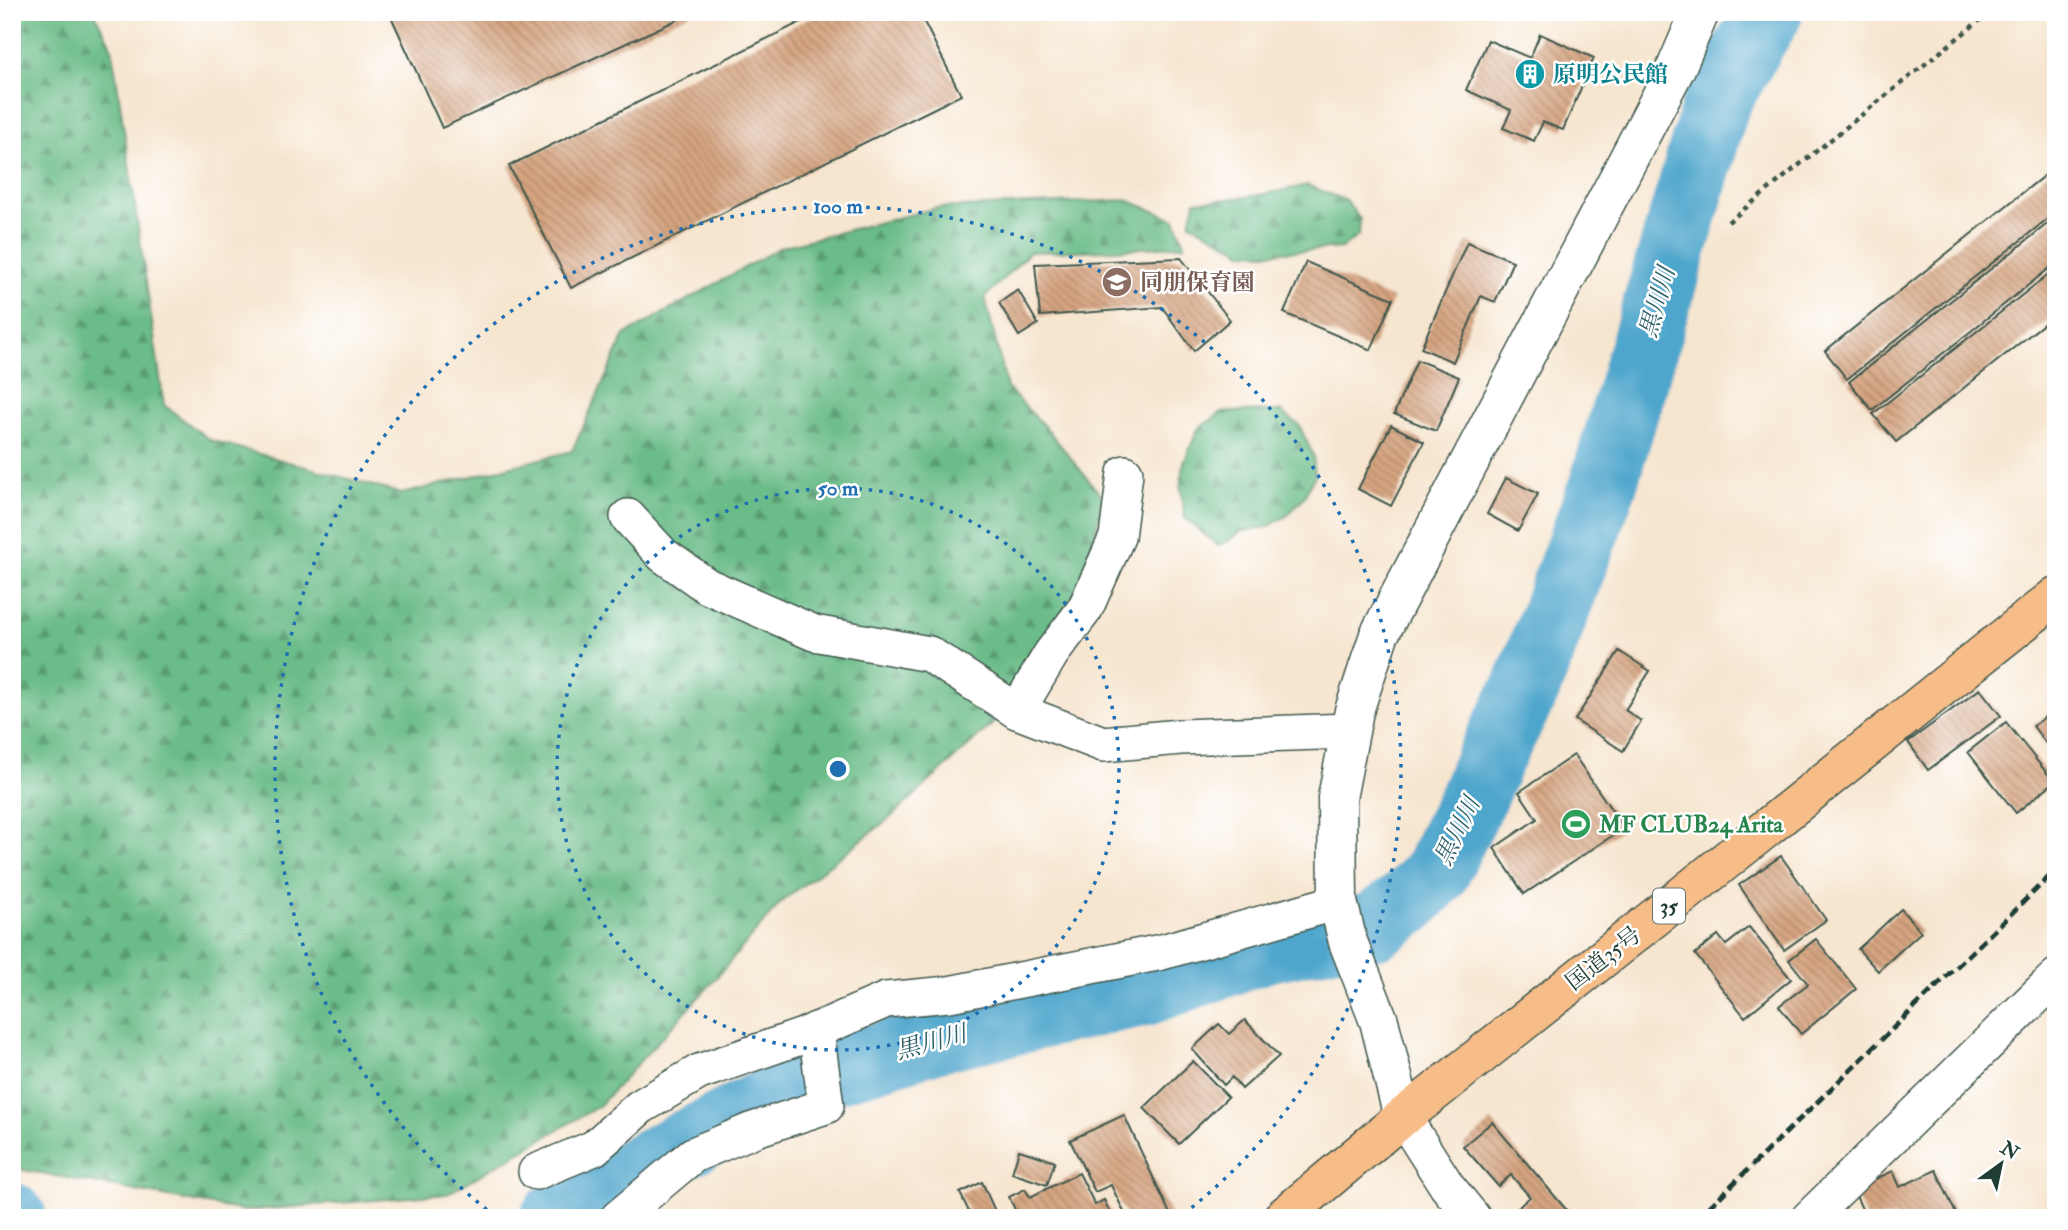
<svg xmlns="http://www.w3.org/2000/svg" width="2068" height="1230" viewBox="0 0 2068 1230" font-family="'IM FELL Double Pica','Noto Serif JP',serif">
	<defs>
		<pattern id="forest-firs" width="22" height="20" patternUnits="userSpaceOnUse" patternTransform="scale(1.75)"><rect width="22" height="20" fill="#6abc88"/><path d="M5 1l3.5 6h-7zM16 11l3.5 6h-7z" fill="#579a70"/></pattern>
		<pattern id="building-back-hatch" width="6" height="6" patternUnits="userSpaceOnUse" patternTransform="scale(1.75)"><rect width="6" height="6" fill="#d6a480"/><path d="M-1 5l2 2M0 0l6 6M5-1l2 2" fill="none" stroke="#ad876a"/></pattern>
	</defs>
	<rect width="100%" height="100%" fill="#fff"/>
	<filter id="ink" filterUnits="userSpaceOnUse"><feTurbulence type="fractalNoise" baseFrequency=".0143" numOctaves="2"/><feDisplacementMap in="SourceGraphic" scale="14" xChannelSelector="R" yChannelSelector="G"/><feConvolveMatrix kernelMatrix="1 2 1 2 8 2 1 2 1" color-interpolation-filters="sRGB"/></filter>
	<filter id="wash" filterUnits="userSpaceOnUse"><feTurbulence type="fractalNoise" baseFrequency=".00686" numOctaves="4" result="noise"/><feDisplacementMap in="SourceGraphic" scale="28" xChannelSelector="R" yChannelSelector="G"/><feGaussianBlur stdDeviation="1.57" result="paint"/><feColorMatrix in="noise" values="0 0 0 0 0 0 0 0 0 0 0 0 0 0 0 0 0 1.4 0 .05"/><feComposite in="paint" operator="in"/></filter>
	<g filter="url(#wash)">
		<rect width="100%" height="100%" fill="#f6e5cf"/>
		<g fill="url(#forest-firs)" stroke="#447c5e" stroke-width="2">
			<polygon points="12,12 94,12 112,48 164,405 210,440 402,494 572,451 625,335 781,247 936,208 1127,200 1175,219 1185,245 1114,250 1030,252 985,297 1007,388 1048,430 1104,499 1082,580 999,718 890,818 781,902 709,986 599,1106 447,1194 244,1211 12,1168"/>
			<path d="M1307 185 1345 200 1360 219 1359 235 1342 248 1270 253 1243 252 1190 223 1195 201C1234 200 1270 194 1307 185Z"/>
			<polygon points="1280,411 1299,425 1313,455 1315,475 1304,497 1288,515 1268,527 1242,531 1230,540 1217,545 1185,518 1180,487 1184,462 1198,429 1222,412"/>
		</g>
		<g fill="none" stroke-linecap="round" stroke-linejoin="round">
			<g stroke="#4fa6cc" stroke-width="68">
				<polyline points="12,1217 13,1218"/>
				<polyline points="554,1218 654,1160 824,1073 938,1038 1145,992 1265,949 1374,926 1407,903 1435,874 1473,797 1491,756 1527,687 1603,485 1717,101 1769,12"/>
			</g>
		</g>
		<g id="blocks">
			<g fill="url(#building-back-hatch)">
				<polygon points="389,12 694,12 442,128"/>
				<polygon points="821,12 919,12 961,95 571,288 509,166"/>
				<polygon points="1540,34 1594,58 1563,130 1543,122 1534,141 1503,128 1511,110 1466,90 1488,40 1530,58"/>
				<polygon points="2056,166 2056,212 1847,379 1825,351"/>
				<polygon points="2056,217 2056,263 1872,410 1849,382"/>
				<polygon points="1467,242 1513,261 1495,302 1481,296 1453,362 1421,348"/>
				<polygon points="1181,258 1230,320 1194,351 1162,307 1040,316 1035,264"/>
				<polygon points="1306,262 1393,299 1371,350 1284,313"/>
				<polygon points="2056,268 2056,314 1896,442 1873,414"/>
				<polygon points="1018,290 1038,324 1019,336 999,303"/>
				<polygon points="1417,360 1459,377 1436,431 1394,414"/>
				<polygon points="1391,425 1424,442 1391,506 1358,489"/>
				<polygon points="1506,478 1538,494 1518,531 1487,514"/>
				<polygon points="1619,651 1650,671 1625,710 1641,721 1623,751 1575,720"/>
				<polygon points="1980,689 2001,716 1928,770 1908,742"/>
				<polygon points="2056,709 2056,757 2033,726"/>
				<polygon points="2006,722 2054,782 2016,813 1968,752"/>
				<polygon points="1574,755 1624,828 1524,894 1494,848 1537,819 1519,792"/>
				<polygon points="1781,856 1826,920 1784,950 1739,885"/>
				<polygon points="1901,909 1921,932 1878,971 1858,949"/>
				<polygon points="1749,927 1791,979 1745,1017 1695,954 1718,935 1726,945"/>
				<polygon points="1816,939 1856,989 1801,1034 1779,1006 1808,984 1789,960"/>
				<polygon points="1245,1020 1279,1056 1242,1089 1232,1077 1224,1085 1192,1049 1219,1024 1229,1034"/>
				<polygon points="1193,1061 1228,1097 1179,1144 1144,1108"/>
				<polygon points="1124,1115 1172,1218 1127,1218 1111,1185 1095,1192 1070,1140"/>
				<polygon points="1492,1122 1569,1213 1563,1218 1514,1218 1511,1214 1530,1197 1511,1175 1498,1186 1463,1146"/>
				<polygon points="1019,1150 1055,1161 1047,1185 1012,1173"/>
				<polygon points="1936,1170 1958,1218 1866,1218 1853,1189 1893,1171 1900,1187"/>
				<polygon points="1079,1173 1095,1205 1104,1200 1113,1218 1019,1218 1009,1197 1025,1189 1030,1197"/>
				<polygon points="982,1182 998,1218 972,1218 960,1193"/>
			</g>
		</g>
	</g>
	<g filter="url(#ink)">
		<use href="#blocks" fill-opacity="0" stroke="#3f564b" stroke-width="2"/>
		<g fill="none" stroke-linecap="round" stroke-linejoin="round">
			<g stroke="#3f564b" stroke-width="38">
				<g id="minor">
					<polyline points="628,517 663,555 707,586 814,633 929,654 1017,711 1103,744 1180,737 1350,731"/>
					<polyline points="1017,711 1051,654 1085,609 1117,537 1125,473"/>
					<polyline points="1403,1117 1447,1186 1473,1218"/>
					<polyline points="536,1172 594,1148 640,1107 699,1072 803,1036 886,1000 949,994 1162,952 1338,902"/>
					<polyline points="618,1218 693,1155 753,1130 826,1106 816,1030"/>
					<polyline points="1809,1218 2056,977"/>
				</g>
			</g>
			<g stroke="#3f564b" stroke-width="41">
				<polyline id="tertiary" points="1403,1117 1379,1021 1348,942 1338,902 1337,798 1354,711 1379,635 1676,68 1700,12"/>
			</g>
			<g stroke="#3f564b" stroke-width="41">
				<polyline id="trunk" points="1282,1218 1403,1117 1673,903 2056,596"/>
			</g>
			<polyline stroke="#3f564b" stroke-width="4.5" stroke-dasharray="5 5" stroke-linecap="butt" points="1728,222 1984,17"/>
			<use href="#minor" stroke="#fff" stroke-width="35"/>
			<use href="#tertiary" stroke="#fff" stroke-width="38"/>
			<use href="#trunk" stroke="#f7bd88" stroke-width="38"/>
			<polyline stroke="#1f3d34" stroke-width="5" stroke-dasharray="10 5" stroke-linecap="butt" points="1698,1218 2056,870"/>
		</g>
	</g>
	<g fill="none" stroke="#1f6fb2" stroke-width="3.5" stroke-dasharray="3.5 7">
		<circle cx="838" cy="769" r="281"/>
		<path d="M495 1216A563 563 0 1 1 1181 1216"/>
	</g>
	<defs>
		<g id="building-disc" transform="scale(1.575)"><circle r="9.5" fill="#0f9aa8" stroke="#fff"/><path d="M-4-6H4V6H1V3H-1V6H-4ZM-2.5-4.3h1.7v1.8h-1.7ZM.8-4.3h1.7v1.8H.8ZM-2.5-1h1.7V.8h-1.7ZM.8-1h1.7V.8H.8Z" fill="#fff"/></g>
		<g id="school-disc" transform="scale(1.575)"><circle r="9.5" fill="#8d6e63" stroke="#fff"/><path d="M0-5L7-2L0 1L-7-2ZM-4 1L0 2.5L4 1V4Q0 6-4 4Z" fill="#fff"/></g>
		<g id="stadium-disc" transform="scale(1.575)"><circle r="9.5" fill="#2e9e5b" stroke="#fff"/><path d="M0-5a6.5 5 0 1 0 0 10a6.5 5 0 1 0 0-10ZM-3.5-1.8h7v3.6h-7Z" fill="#fff"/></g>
	</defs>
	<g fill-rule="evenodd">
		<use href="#building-disc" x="1530" y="74"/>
		<use href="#school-disc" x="1117" y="282"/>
		<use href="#stadium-disc" x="1576" y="824"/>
	</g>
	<g text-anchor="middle" stroke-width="5" stroke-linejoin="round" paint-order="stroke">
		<rect fill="#fff" stroke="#627771" stroke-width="2" x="1653" y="888.5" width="32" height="35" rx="5"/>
		<g font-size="21" font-weight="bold" fill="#1f3d34">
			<text x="1669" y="913">35</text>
		</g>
		<g font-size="23" font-weight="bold" fill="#0d838f" stroke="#fff" text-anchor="start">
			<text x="1553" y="82">原明公民館</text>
		</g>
		<g font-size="23" font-weight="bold" fill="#785e54" stroke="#fff" text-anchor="start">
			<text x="1140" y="290">同朋保育園</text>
		</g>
		<g font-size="23" font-weight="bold" fill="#27864d" stroke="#fff" text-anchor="start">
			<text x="1599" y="832">MF CLUB24 Arita</text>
		</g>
		<g font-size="23" fill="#1f3d34" stroke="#fff">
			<text transform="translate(1603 958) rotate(-38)" y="8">国道35号</text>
		</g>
		<g font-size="24" font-style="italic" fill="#306269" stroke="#fff">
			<text transform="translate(1657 302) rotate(-74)" y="8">黒川川</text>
			<text transform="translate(1457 831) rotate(-64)" y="8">黒川川</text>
			<text transform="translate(931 1042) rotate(-15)" y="8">黒川川</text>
		</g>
	</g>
	<circle cx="838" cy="769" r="10" fill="#1f6fb2" stroke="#fff" stroke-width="3.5"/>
	<g font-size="21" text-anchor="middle" font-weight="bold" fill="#1f6fb2" stroke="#fff" stroke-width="5" stroke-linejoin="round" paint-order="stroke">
		<text x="838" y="213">100 m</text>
		<text x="838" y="495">50 m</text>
	</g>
	<rect width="2068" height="1230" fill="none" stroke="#fff" stroke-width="42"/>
	<g transform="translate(2001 1164) rotate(33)" stroke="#ffffff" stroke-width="5" paint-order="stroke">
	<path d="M0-5L12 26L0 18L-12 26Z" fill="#1f3d34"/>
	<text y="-10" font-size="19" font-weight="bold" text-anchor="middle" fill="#1f3d34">N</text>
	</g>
</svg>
